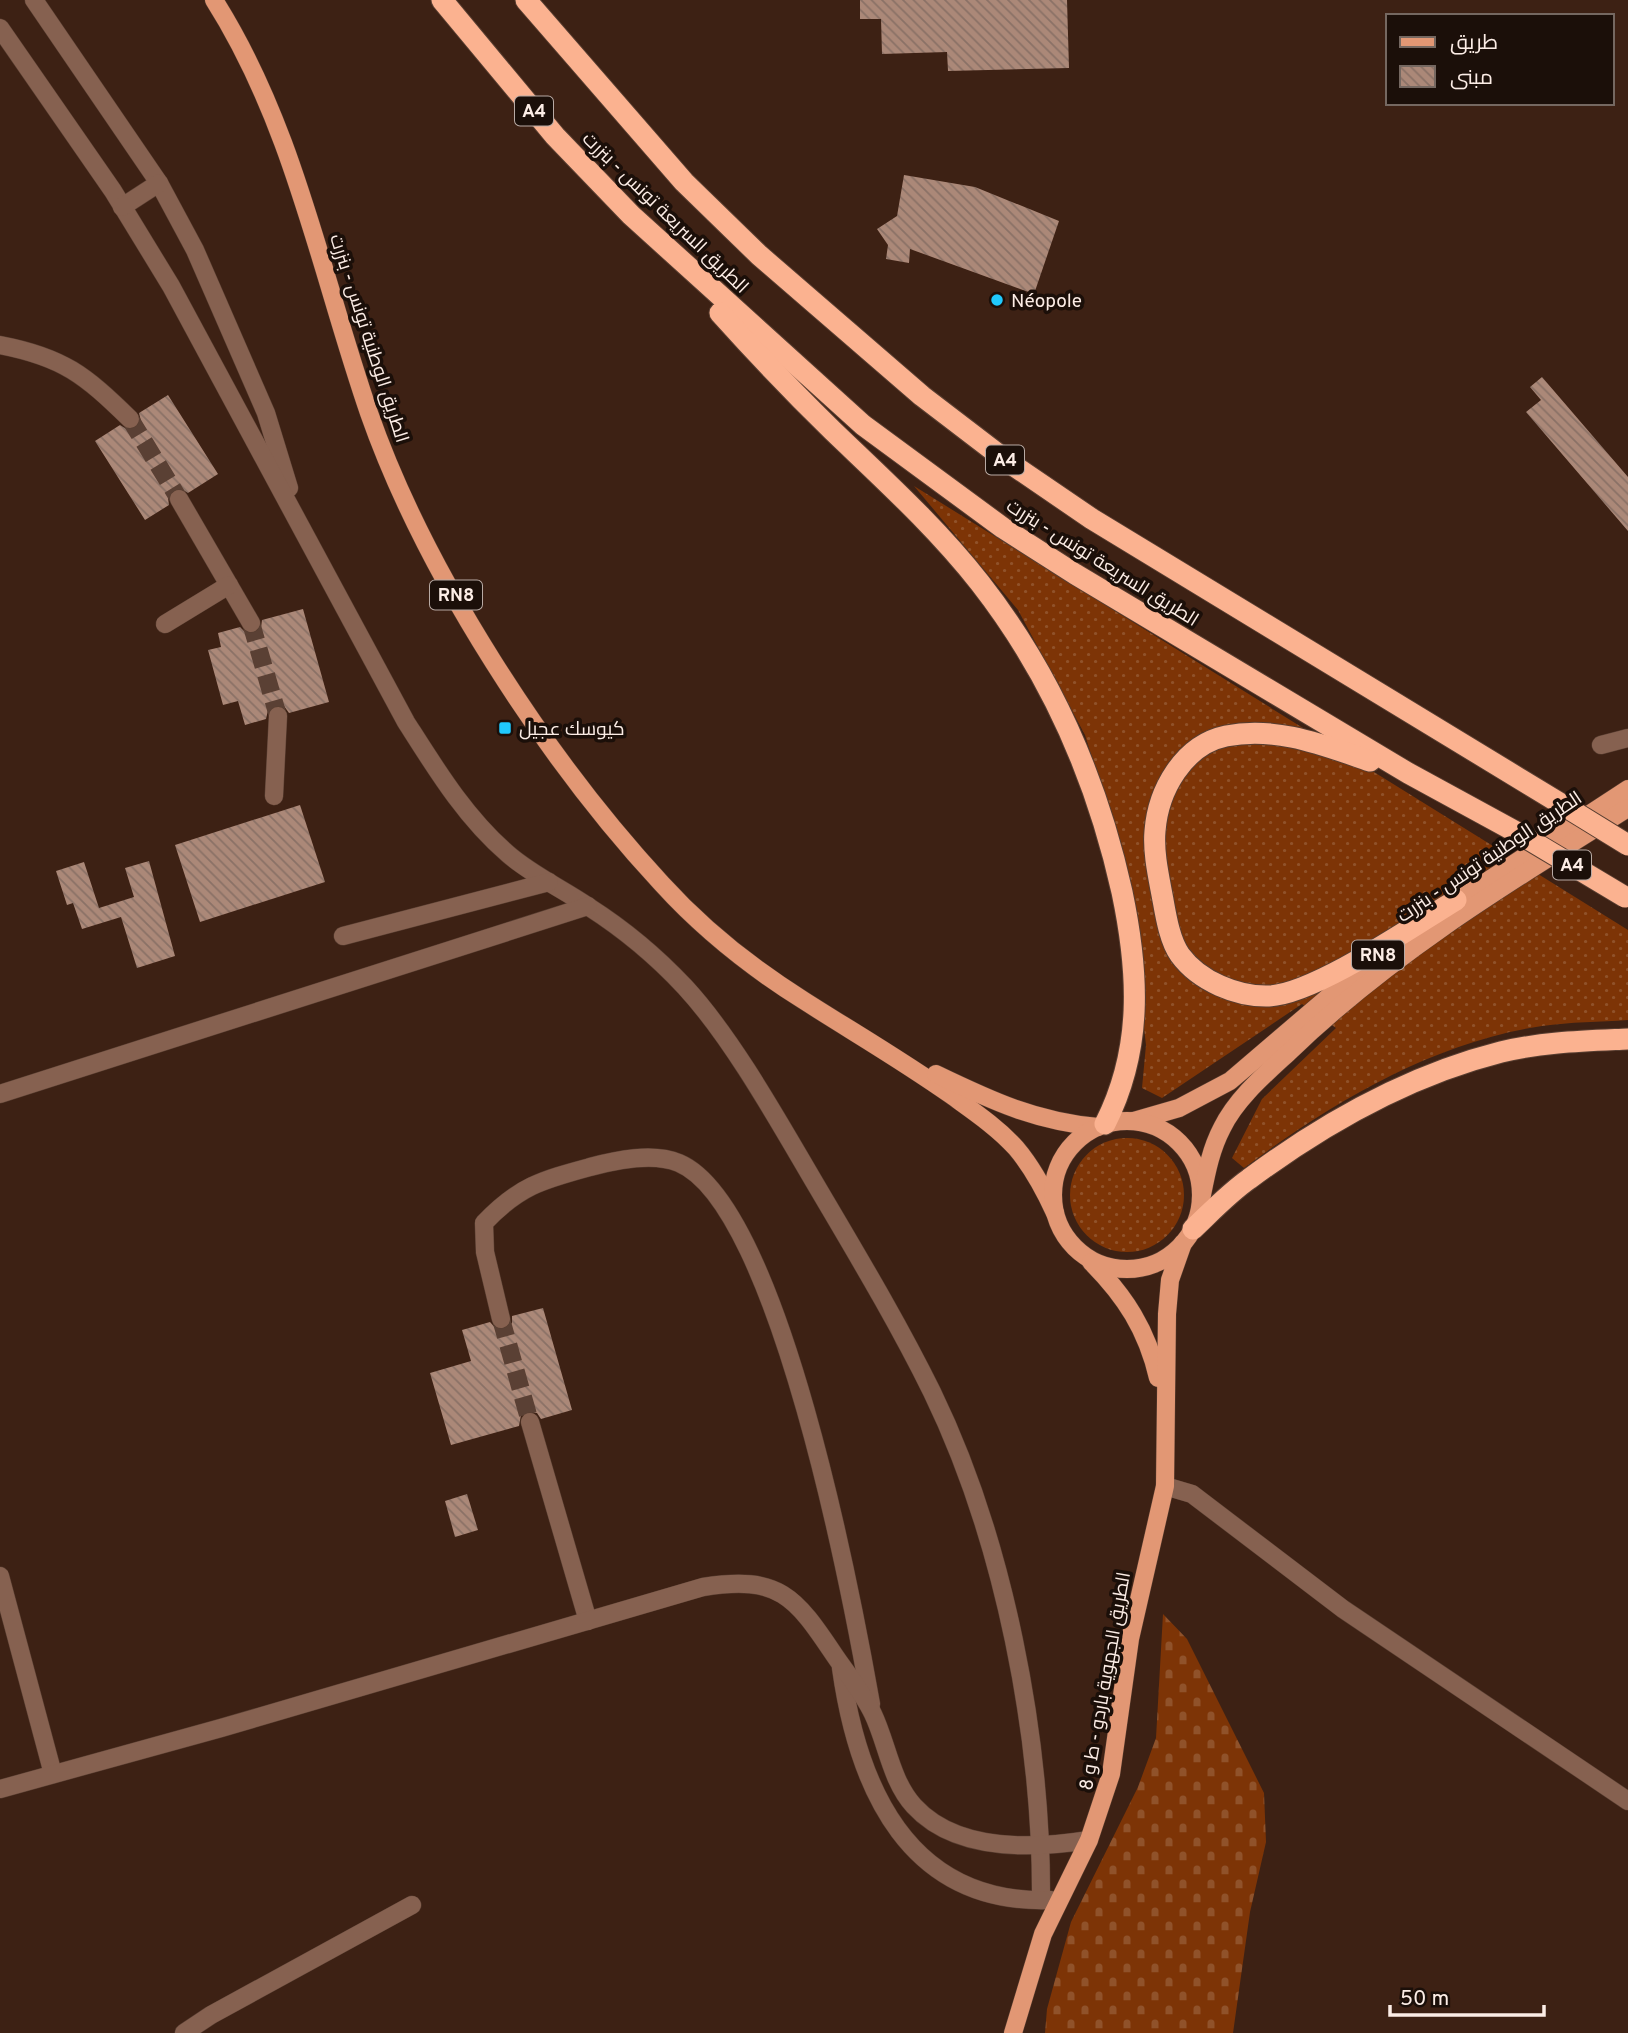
<svg xmlns="http://www.w3.org/2000/svg" width="1628" height="2033" viewBox="0 0 1628 2033" font-family="Overpass,Cairo,sans-serif">
	<defs>
		<pattern id="grass-dots" width="8" height="8" patternUnits="userSpaceOnUse" patternTransform="scale(1.75)"><rect width="8" height="8" fill="#7d3406"/><path d="M2 2h.1M6 6h.1" fill="none" stroke="#90522a" stroke-width="1.8" stroke-linecap="round"/></pattern>
		<pattern id="cemetery-stones" width="16" height="16" patternUnits="userSpaceOnUse" patternTransform="scale(1.75)"><rect width="16" height="16" fill="#7d3406"/><path d="M2 7V4a2 2 0 0 1 4 0v3zM10 15v-3a2 2 0 0 1 4 0v3z" fill="#90522a"/></pattern>
		<pattern id="building-back-hatch" width="6" height="6" patternUnits="userSpaceOnUse" patternTransform="scale(1.75)"><rect width="6" height="6" fill="#ab8878"/><path d="M-1 5l2 2M0 0l6 6M5-1l2 2" fill="none" stroke="#8a7166"/></pattern>
	</defs>
	<rect width="100%" height="100%" fill="#3d2114"/>
	<g fill="url(#grass-dots)">
		<path d="M914 486 1628 930V1020C1600 1022 1570 1022 1542 1026 1433 1042 1331 1103 1244 1168L1232 1158 1262 1099 1336 1028 1302 1004 1162 1098 1142 1088 1146 1045 1125 864 1085 735 1018 610Z"/>
		<circle cx="1127" cy="1195" r="57"/>
	</g>
	<polygon fill="url(#cemetery-stones)" points="1163,1614 1187,1639 1264,1793 1266,1842 1250,1912 1233,2033 1045,2033 1047,2009 1071,1922 1138,1787 1156,1738"/>
	<g fill="url(#building-back-hatch)">
		<polygon points="860,0 1067,0 1069,68 948,71 947,52 882,54 881,19 860,19"/>
		<polygon points="904,175 975,187 1059,221 1034,294 910,249 909,263 886,259 888,245 877,229 897,216"/>
		<polygon points="1542,377 1628,477 1628,531 1526,412 1541,400 1530,387"/>
		<polygon points="168,395 218,474 188,493 180,488 173,490 168,498 169,505 145,520 95,441 120,425 128,430 138,427 141,421 139,413"/>
		<polygon points="303,609 329,702 289,713 284,706 273,706 268,710 266,719 245,725 238,701 223,705 208,650 221,647 218,633 240,627 246,633 256,633 261,628 262,620"/>
		<polygon points="300,805 325,882 200,922 175,845"/>
		<polygon points="149,861 175,956 137,968 121,917 82,929 73,903 67,905 56,871 84,862 99,908 134,897 125,868"/>
		<polygon points="543,1308 572,1410 541,1419 537,1413 528,1411 521,1415 519,1426 451,1445 430,1373 471,1361 462,1330 490,1322 497,1330 504,1330 512,1323 512,1316"/>
		<polygon points="467,1494 478,1530 455,1537 445,1501"/>
	</g>
	<g fill="none" stroke-linecap="round" stroke-linejoin="round">
		<g stroke="#5a4034" stroke-width="18" stroke-dasharray="18 9" stroke-linecap="butt">
			<polyline points="130,419 179,499"/>
			<polyline points="251,623 278,716"/>
			<polyline points="501,1319 530,1422"/>
		</g>
		<g stroke="#583e31" stroke-width="19">
			<g id="minor">
				<polyline points="34,0 159,183 195,250 266,413 289,488"/>
				<path d="M0 28 113 191 171 286 406 722C436 769 465 817 508 854 532 875 563 889 589 907 625 930 656 956 685 987 733 1039 780 1124 816 1185 856 1253 897 1321 932 1392 1004 1540 1042 1736 1041 1900"/>
				<polyline points="122,207 159,183"/>
				<path d="M0 345C63 357 85 375 130 419"/>
				<polyline points="179,499 251,623"/>
				<polyline points="165,624 229,585"/>
				<polyline points="1601,745 1628,738"/>
				<polyline points="274,796 278,716"/>
				<polyline points="343,936 549,882"/>
				<polyline points="0,1094 588,906"/>
				<path d="M501 1319 485 1252 484 1223C519 1186 542 1180 590 1167 616 1160 653 1152 679 1163 779 1205 852 1597 871 1704"/>
				<polyline points="530,1422 588,1621"/>
				<polyline points="1165,1486 1192,1494 1343,1609 1628,1801"/>
				<polyline points="0,1576 53,1774"/>
				<path d="M841 1668C858 1789 909 1905 1051 1900"/>
				<path d="M0 1789 221 1728 703 1587C779 1575 795 1596 835 1656 848 1675 863 1693 873 1714 887 1743 891 1781 914 1806 956 1852 1032 1849 1089 1840"/>
				<polyline points="184,2033 211,2015 412,1905"/>
			</g>
		</g>
		<g stroke="#583e31" stroke-width="19">
			<g id="major">
				<path d="M214 0C294 126 321 274 369 413 425 573 547 760 662 884 702 928 752 968 803 1000 853 1032 903 1061 951 1095 973 1111 997 1127 1016 1148 1033 1168 1044 1189 1055 1213"/>
				<polyline points="1446,908 1628,789"/>
				<path d="M936 1074C992 1101 1035 1121 1098 1127"/>
				<polyline points="1134,1121 1179,1108 1230,1081 1374,958"/>
				<circle cx="1127" cy="1195" r="74"/>
				<path d="M1201 1200C1206 1175 1210 1151 1222 1128 1236 1099 1264 1075 1288 1053 1389 955 1509 882 1628 808"/>
				<path d="M1091 1262C1125 1296 1147 1330 1158 1378"/>
				<polyline points="1013,2033 1043,1934 1089,1840 1111,1774 1130,1639 1165,1486 1167,1314 1170,1280 1183,1243"/>
			</g>
		</g>
		<g stroke="#583e31" stroke-width="23">
			<g id="highway">
				<polyline points="442,0 555,136 631,215 863,425 1003,528 1075,574 1408,773 1518,833"/>
				<polyline points="526,0 684,182 759,255 922,396 1007,461 1092,519 1571,810"/>
				<path d="M720 313C756 353 794 393 833 431 884 480 936 527 980 583 1051 674 1097 780 1122 892 1139 973 1143 1049 1105 1124"/>
				<path d="M1370 761C1323 745 1277 726 1226 736 1183 745 1158 791 1155 831 1153 853 1159 878 1163 900 1166 917 1170 941 1180 955 1199 981 1237 997 1269 996 1315 994 1413 926 1456 900"/>
				<path d="M1193 1229C1211 1212 1229 1193 1249 1179 1323 1124 1410 1075 1501 1052 1542 1042 1585 1041 1628 1039"/>
			</g>
		</g>
		<use href="#minor" stroke="#866150" stroke-width="18"/>
		<use href="#major" stroke="#e29774" stroke-width="18"/>
		<use href="#highway" stroke="#fbb290" stroke-width="21"/>
		<g stroke="#583e31" stroke-width="23" stroke-linecap="butt">
			<g id="highway-bridge">
				<polyline points="1571,810 1628,845"/>
				<polyline points="1518,833 1625,897"/>
			</g>
		</g>
		<use href="#highway-bridge" stroke="#fbb290" stroke-width="21"/>
	</g>
	<g fill="#20c9fd" stroke="#1b0f09" stroke-width="2.5">
		<circle cx="997" cy="300" r="7"/>
		<rect x="498" y="721" width="14" height="14" rx="3.5"/>
	</g>
	<g text-anchor="middle" stroke-width="7" stroke-linejoin="round" paint-order="stroke">
		<g fill="#1b0f09" stroke="#b8aaa4" stroke-width="2">
			<rect x="515" y="96.5" width="38" height="29" rx="5"/>
			<rect x="986" y="445.5" width="38" height="29" rx="5"/>
			<rect x="430" y="580.5" width="52" height="29" rx="5"/>
			<rect x="1553" y="850.5" width="38" height="29" rx="5"/>
			<rect x="1352" y="940.5" width="52" height="29" rx="5"/>
		</g>
		<g font-size="18" font-weight="bold" fill="#fcede6">
			<text x="534" y="117">A4</text>
			<text x="1005" y="466">A4</text>
			<text x="456" y="601">RN8</text>
			<text x="1572" y="871">A4</text>
			<text x="1378" y="961">RN8</text>
		</g>
		<g font-size="19" fill="#fcede6" stroke="#1b0f09">
			<text transform="translate(666 212) rotate(44)" y="7">الطريق السريعة تونس - بنزرت</text>
			<text transform="translate(370 338) rotate(72)" y="7">الطريق الوطنية تونس - بنزرت</text>
			<text transform="translate(1103 562) rotate(32)" y="7">الطريق السريعة تونس - بنزرت</text>
			<text transform="translate(1489 856) rotate(-34)" y="7">الطريق الوطنية تونس - بنزرت</text>
			<text transform="translate(1104 1681) rotate(-80)" y="7">الطريق الجهوية باردو - ط و 8</text>
		</g>
		<g font-size="19" fill="#fcede6" stroke="#1b0f09" text-anchor="start">
			<text x="1011" y="307">Néopole</text>
			<text x="519" y="735">كيوسك عجيل</text>
		</g>
	</g>
	<rect x="1386" y="14" width="228" height="91" fill="#1b0f09" stroke="#756861" stroke-width="2"/>
	<rect x="1400" y="37" width="35" height="10" fill="#e29774" stroke="#756861" stroke-width="2"/>
	<text x="1450" y="49" font-size="21" fill="#fcede6">طريق</text>
	<rect x="1400" y="66" width="35" height="21" fill="url(#building-back-hatch)" stroke="#756861" stroke-width="2"/>
	<text x="1450" y="84" font-size="21" fill="#fcede6">مبنى</text>
	<path d="M1390 2005v10h154v-10" fill="none" stroke="#fcede6" stroke-width="3.5"/>
	<text x="1400" y="2005" font-size="21" fill="#fcede6" stroke="#1b0f09" stroke-width="5" paint-order="stroke">50 m</text>
</svg>
